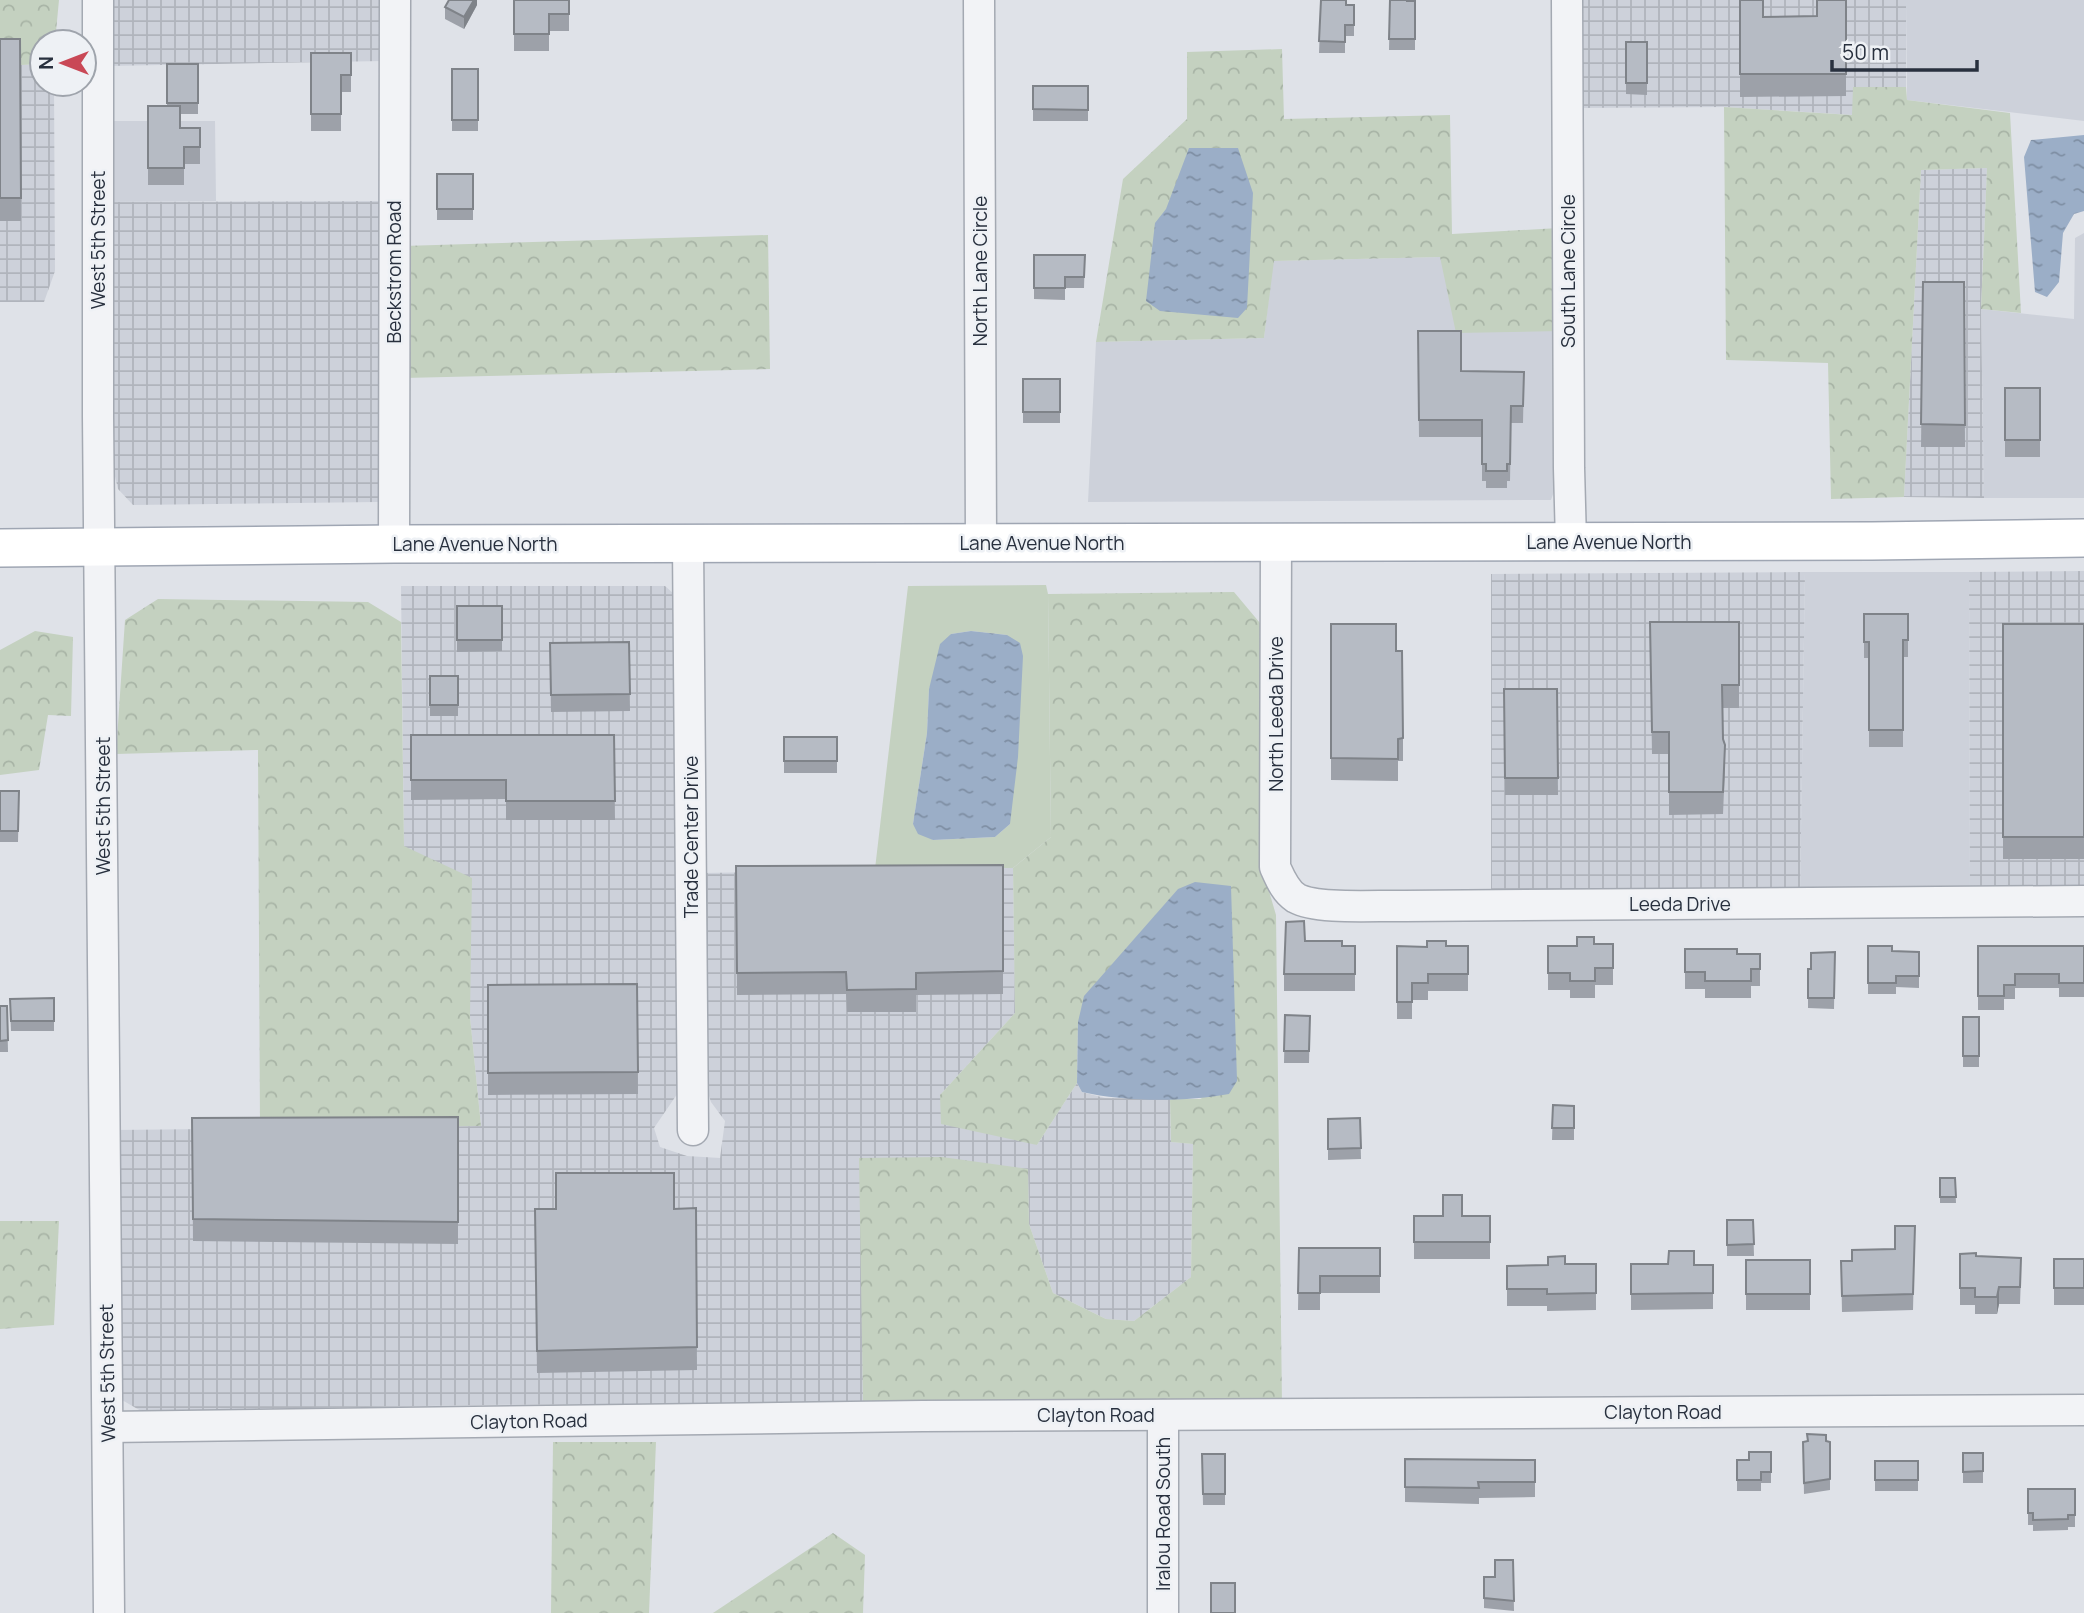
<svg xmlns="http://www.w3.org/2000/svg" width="2084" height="1613" viewBox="0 0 2084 1613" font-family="Manrope,sans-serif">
	<defs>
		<pattern id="industrial-grid" width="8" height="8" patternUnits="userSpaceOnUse" patternTransform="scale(1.75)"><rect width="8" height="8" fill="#cdd1da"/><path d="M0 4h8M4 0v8" fill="none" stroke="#b0b4bc"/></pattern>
		<pattern id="forest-crowns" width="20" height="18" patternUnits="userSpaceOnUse" patternTransform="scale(1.75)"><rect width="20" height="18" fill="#c4d1c0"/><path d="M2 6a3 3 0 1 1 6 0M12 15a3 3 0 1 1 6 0" fill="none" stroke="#a8b4a6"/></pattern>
		<pattern id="water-ripples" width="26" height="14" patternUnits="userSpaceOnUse" patternTransform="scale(1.75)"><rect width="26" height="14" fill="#9baec7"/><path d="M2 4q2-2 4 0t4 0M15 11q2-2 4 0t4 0" fill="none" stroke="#7e8ea3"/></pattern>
	</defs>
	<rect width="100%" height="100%" fill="#dfe2e8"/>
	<g fill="#cdd1da">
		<polygon points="1906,0 2084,0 2084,121 1907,100"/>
		<polygon points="108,121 215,121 216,201 108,202"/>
		<polygon points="2084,233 2084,498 1984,498 1981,309 2074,319 2075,238"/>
		<polygon points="1440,257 1560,331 1558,480 1551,500 1088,502 1096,342 1264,338 1273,261"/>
		<polygon points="1805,572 1969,572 1970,895 1800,896"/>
	</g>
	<g fill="url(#industrial-grid)">
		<polygon points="107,0 383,0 384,61 108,66"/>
		<polygon points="1578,0 1906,0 1906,87 1854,88 1853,115 1724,107 1578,108"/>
		<polygon points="42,64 42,84 54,84 55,271 44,302 0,302 0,66"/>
		<polygon points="1987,168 1981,309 1984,498 1904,497 1921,170"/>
		<polygon points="384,201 386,482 378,502 133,505 118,489 109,451 108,202"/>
		<polygon points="2084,571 2084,895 1970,895 1969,572"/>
		<polygon points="1805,572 1800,896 1491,897 1491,574"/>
		<polygon points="401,586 665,586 673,593 677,611 682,1087 654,1128 660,1147 687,1156 720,1158 725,1121 711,1102 703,1078 703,873 1013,868 1015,1013 940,1095 1037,1145 1077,1083 1082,1092 1105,1098 1170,1099 1171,1142 1193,1144 1191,1277 1134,1321 1106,1319 1053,1293 1029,1224 1028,1169 863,1403 480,1405 141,1411 122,1400 114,1130 481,1126 470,1017 404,847"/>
	</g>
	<path fill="#c4d1c0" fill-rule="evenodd" d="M1046 585 1048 594 1051 837 1013 868 875 869 908 586ZM971 631 1007 635 1010 824 995 837 933 840 913 824 927 733 929 689 951 634Z"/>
	<g fill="url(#forest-crowns)">
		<polygon points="0,0 59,0 55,42 42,42 42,64 0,66"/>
		<polygon points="1282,49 1284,119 1450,115 1452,234 1559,228 1560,331 1456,333 1440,257 1274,261 1264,338 1096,342 1123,179 1187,119 1187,52"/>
		<polygon points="1853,87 1906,87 1907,100 2010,113 2021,313 1981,309 1987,168 1921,170 1904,497 1831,499 1828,363 1726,360 1724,107 1852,115"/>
		<polygon points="768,235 770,369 404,378 403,246"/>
		<polygon points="1234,592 1265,629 1266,881 1276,915 1282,1405 863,1403 859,1158 942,1157 1028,1169 1029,1224 1053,1293 1106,1319 1134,1321 1191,1277 1193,1144 1171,1142 1170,1099 1202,1099 1078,1022 1077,1083 1037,1145 941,1124 940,1095 1015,1013 1013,868 1051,837 1048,594"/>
		<polygon points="158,599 368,602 401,622 404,846 472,878 470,1017 481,1126 260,1128 258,750 116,754 125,620"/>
		<polygon points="35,631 73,637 71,716 48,715 39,770 0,775 0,650"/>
		<polygon points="0,1221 59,1221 54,1325 0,1329"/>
		<polygon points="553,1442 656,1442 649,1613 551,1613"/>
		<polygon points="833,1533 865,1555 863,1613 713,1613"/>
	</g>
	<g fill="url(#water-ripples)">
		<polygon points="2084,135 2084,211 2074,214 2063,233 2059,282 2047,297 2035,292 2024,157 2031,140"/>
		<polygon points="1189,148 1238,148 1253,193 1247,308 1238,318 1160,311 1146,301 1155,223 1166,209"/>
		<polygon points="971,631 1007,635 1020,643 1023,656 1018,757 1010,824 995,837 933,840 918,834 913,824 927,733 929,689 940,644 951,634"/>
		<path d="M1195 882 1231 886 1237 1081 1229 1094C1186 1102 1124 1102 1082 1092L1077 1083 1078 1022 1084 996 1178 889Z"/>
	</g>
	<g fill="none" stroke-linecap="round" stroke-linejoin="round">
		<g stroke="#a4a9b2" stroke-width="33">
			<g id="minor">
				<polyline points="98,0 98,416 109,1613"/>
				<polyline points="979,0 981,543"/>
				<polyline points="1567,0 1569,468 1571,542"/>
				<path d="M1276 543 1275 867C1280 878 1285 891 1296 898 1317 910 1379 905 1405 906L2084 901"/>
				<polyline points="394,544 395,0"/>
				<polyline points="688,544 693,1130"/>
				<polyline points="1163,1415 1163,1613"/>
				<polyline points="108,1427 922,1416 2084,1410"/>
			</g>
		</g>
		<g stroke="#9fa6b3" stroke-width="40">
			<polyline id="major" points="0,548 394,544 1872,541 2084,538"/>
		</g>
		<use href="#minor" stroke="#f2f3f6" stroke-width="30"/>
		<use href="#major" stroke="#fff" stroke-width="37"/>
	</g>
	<g fill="#9da1a9">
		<polygon points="477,0 477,5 464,29 445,19 445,7"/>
		<polygon points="514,0 569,0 569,31 549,31 549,51 514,51"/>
		<polygon points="1321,0 1346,5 1354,5 1354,36 1345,36 1345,53 1319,53"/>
		<polygon points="1390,0 1415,1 1415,50 1389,50"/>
		<polygon points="1740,0 1763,17 1817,16 1846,0 1846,96 1740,97"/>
		<polygon points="0,39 20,39 21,221 0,221"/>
		<polygon points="1626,42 1647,42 1647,95 1626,94"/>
		<polygon points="311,53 351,53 351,92 341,92 341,131 311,131"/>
		<polygon points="167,64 198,64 198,114 180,114 180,128 200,128 200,164 184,164 184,185 148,185 148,106 167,106"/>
		<rect x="452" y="69" width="26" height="62"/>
		<rect x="1033" y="86" width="55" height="35"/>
		<rect x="437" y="174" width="36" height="46"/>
		<polygon points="1034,255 1085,255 1084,288 1065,288 1065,300 1034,299"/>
		<polygon points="1923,282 1964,282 1965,447 1921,447"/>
		<polygon points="1418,331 1461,371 1524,372 1523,423 1511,423 1510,481 1507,481 1507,488 1486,488 1486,481 1482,481 1482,437 1419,437"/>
		<rect x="1023" y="379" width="37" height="44"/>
		<rect x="2005" y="388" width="35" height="69"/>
		<polygon points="457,606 502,606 502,651 457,652"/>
		<polygon points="1864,614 1908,614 1908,657 1903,657 1903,747 1869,747 1869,658 1864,658"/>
		<polygon points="1650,622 1739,622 1739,708 1722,708 1723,739 1725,767 1723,814 1669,815 1669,754 1652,754"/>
		<polygon points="1331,624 1396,651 1403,738 1403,761 1398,761 1398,781 1331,780"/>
		<rect x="2003" y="624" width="81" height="235"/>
		<polygon points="629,642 630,711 551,712 550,643"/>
		<rect x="430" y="676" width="28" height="40"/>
		<polygon points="1504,689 1557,689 1558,795 1505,795"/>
		<polygon points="411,735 614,735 615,820 506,820 506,799 411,800"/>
		<rect x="784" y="737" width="53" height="36"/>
		<polygon points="0,791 19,791 18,842 0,842"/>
		<polygon points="1003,865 1003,994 916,995 916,1012 847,1012 846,994 737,995 736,866"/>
		<polygon points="1305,941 1342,946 1355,946 1355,991 1284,991 1284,974"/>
		<polygon points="1594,944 1613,944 1613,985 1595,985 1595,998 1570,998 1570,990 1548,990 1548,946 1577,946"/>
		<polygon points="1397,946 1468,946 1468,991 1428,991 1428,1000 1412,1000 1412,1019 1397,1019"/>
		<polygon points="1868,946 1892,951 1919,952 1919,988 1896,987 1896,994 1868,994"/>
		<polygon points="1978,946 2084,946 2084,997 2059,997 2059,988 2015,988 2015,999 2004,999 2004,1010 1978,1010"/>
		<polygon points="1685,949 1737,954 1760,954 1760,986 1751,986 1751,998 1705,998 1705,989 1685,989"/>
		<polygon points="1835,952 1834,1009 1808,1008 1808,969 1811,969"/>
		<polygon points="637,984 638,1094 488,1095 488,985"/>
		<polygon points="54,998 54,1031 11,1031 10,1009"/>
		<polygon points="0,1006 7,1006 8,1052 0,1052"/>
		<polygon points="1285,1015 1310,1016 1309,1063 1284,1063"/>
		<rect x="1963" y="1017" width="16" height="50"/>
		<polygon points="1553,1105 1574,1106 1574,1140 1552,1140"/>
		<polygon points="458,1117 458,1244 193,1241 192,1118"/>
		<polygon points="1360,1118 1361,1159 1328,1160 1328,1119"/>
		<polygon points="1940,1178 1955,1178 1956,1203 1940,1203"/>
		<polygon points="696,1208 697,1370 537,1373 535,1209"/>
		<rect x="1414" y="1216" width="76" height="43"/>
		<polygon points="1727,1220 1753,1220 1754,1256 1727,1256"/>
		<polygon points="1915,1226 1913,1310 1842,1312 1841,1261 1852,1261 1895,1249"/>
		<polygon points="1299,1248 1380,1248 1380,1293 1320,1293 1320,1310 1298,1310"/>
		<polygon points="1960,1254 1976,1256 2021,1275 2020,1304 1999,1304 1997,1314 1975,1314 1975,1305 1960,1305"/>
		<rect x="2054" y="1259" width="30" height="46"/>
		<rect x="1746" y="1260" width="64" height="50"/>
		<polygon points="1596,1264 1596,1310 1547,1311 1547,1306 1507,1306 1507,1266"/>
		<polygon points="1631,1264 1713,1265 1713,1309 1631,1310"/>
		<polygon points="1803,1442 1830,1442 1830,1490 1804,1494"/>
		<polygon points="1771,1452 1771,1483 1761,1483 1761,1491 1737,1491 1737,1460 1749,1460"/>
		<rect x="1963" y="1453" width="20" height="30"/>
		<polygon points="1202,1454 1225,1454 1225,1505 1203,1505"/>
		<polygon points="1405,1459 1535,1460 1535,1497 1479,1498 1479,1504 1405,1502"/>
		<rect x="1875" y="1461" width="43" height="30"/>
		<polygon points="2028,1489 2075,1489 2075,1527 2068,1527 2068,1530 2033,1531 2033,1525 2028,1525"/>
		<polygon points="1513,1560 1514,1611 1484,1608 1484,1577 1495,1577"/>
	</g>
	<g fill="#7f8389">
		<polygon points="474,0 477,0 477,5 464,29 464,17"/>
		<polygon points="1999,1287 1999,1304 1997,1314 1997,1297"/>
	</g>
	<g fill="#b6bbc4" stroke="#7f8389" stroke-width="2">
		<polygon points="449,0 474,0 464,17 445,7"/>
		<polygon points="514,0 569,0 569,14 549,14 549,34 514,34"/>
		<polygon points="1321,0 1346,0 1346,5 1354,5 1354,25 1345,25 1345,42 1319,41"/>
		<polygon points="1390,0 1407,0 1407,1 1415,1 1415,39 1389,39"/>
		<polygon points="1740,0 1763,0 1763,17 1817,16 1817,0 1846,0 1846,74 1740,74"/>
		<polygon points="0,39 20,39 21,198 0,198"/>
		<rect x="1626" y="42" width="21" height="41"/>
		<polygon points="311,53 351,53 351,75 341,75 341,114 311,114"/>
		<rect x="167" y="64" width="31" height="39"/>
		<rect x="452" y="69" width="26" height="51"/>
		<polygon points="1033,86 1088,86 1088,110 1033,109"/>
		<polygon points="148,106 180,106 180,128 200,128 200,147 184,147 184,168 148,168"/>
		<rect x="437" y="174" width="36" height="35"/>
		<polygon points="1034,255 1085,255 1084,277 1065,277 1065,288 1034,288"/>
		<polygon points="1923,282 1964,282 1965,425 1921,424"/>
		<polygon points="1418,331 1461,331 1461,371 1524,372 1523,406 1511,406 1510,464 1507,464 1507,471 1486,471 1486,464 1482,464 1482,420 1419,420"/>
		<rect x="1023" y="379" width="37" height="33"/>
		<rect x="2005" y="388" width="35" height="52"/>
		<rect x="457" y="606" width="45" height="34"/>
		<polygon points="1864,614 1908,614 1908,640 1903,640 1903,730 1869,730 1869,642 1864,642"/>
		<polygon points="1650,622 1739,622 1739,685 1722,685 1723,739 1725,745 1723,792 1669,792 1669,732 1652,732"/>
		<polygon points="1331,624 1396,624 1396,651 1402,651 1403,738 1398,739 1398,759 1331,758"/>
		<rect x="2003" y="624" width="81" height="213"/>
		<polygon points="629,642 630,694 551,695 550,643"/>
		<rect x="430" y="676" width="28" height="29"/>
		<polygon points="1504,689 1557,689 1558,778 1505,778"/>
		<polygon points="411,735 614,735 615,801 506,801 506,780 411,780"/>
		<rect x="784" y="737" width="53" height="24"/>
		<polygon points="0,791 19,791 18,831 0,831"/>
		<polygon points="1003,865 1003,971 916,973 916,989 847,990 846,972 737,973 736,866"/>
		<polygon points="1304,921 1305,941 1342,941 1342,946 1355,946 1355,974 1284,974 1286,922"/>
		<polygon points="1577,937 1594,937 1594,944 1613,944 1613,968 1595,968 1595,981 1570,981 1570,973 1548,973 1548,946 1577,946"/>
		<polygon points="1427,941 1446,941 1446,946 1468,946 1468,974 1428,974 1428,983 1412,983 1412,1002 1397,1002 1397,946 1427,947"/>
		<polygon points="1868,946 1892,946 1892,951 1919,952 1919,976 1896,976 1896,983 1868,983"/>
		<polygon points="1978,946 2084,946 2084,983 2059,983 2059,974 2015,974 2015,985 2004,985 2004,996 1978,996"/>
		<polygon points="1685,949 1737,949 1737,954 1760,954 1760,969 1751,969 1751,981 1705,981 1705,972 1685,972"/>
		<polygon points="1835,952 1834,998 1808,998 1808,969 1811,969 1811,953"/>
		<polygon points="637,984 638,1072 488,1073 488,985"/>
		<polygon points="54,998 54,1021 11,1021 10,999"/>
		<polygon points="0,1006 7,1006 8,1040 0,1041"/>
		<polygon points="1285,1015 1310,1016 1309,1051 1284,1051"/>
		<rect x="1963" y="1017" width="16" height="39"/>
		<polygon points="1553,1105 1574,1106 1574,1128 1552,1128"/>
		<polygon points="458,1117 458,1222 193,1219 192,1118"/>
		<polygon points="1360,1118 1361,1148 1328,1149 1328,1119"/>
		<polygon points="556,1173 674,1173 674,1209 696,1208 697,1347 537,1351 535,1209 556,1209"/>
		<polygon points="1940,1178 1955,1178 1956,1197 1940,1197"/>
		<polygon points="1443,1195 1462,1195 1462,1216 1490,1216 1490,1242 1414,1242 1414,1216 1443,1216"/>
		<polygon points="1727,1220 1753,1220 1754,1244 1727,1245"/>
		<polygon points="1895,1226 1915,1226 1913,1294 1842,1296 1841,1261 1852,1261 1852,1250 1895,1249"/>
		<polygon points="1299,1248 1380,1248 1380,1276 1320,1276 1320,1293 1298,1293"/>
		<polygon points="1669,1251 1694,1251 1694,1265 1713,1265 1713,1293 1631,1294 1631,1264 1668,1264"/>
		<polygon points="1976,1253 1976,1256 2021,1258 2020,1287 1999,1287 1997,1297 1975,1297 1975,1288 1960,1288 1960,1254"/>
		<polygon points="1565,1256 1565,1264 1596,1264 1596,1293 1547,1294 1547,1289 1507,1289 1507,1266 1548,1265 1548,1257"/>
		<rect x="2054" y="1259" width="30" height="29"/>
		<rect x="1746" y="1260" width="64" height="34"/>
		<polygon points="1807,1434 1826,1435 1826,1441 1830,1442 1830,1479 1804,1483 1803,1442 1808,1441"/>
		<polygon points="1749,1452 1771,1452 1771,1472 1761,1472 1761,1480 1737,1480 1737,1460 1749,1460"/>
		<polygon points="1963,1453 1983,1453 1983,1471 1963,1472"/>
		<polygon points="1202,1454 1225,1454 1225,1494 1203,1494"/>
		<polygon points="1405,1459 1535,1460 1535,1482 1478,1482 1479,1488 1405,1487"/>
		<rect x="1875" y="1461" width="43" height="19"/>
		<polygon points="2028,1489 2075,1489 2075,1515 2068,1515 2068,1519 2033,1520 2033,1513 2028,1513"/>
		<polygon points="1495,1560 1513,1560 1514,1601 1484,1598 1484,1577 1495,1577"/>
		<rect x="1211" y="1583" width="24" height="30"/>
	</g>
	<g text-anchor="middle" stroke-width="5" stroke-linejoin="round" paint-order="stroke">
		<g font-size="19" fill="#28303e" stroke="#eef1f5">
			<text transform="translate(98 240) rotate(-90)" y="7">West 5th Street</text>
			<text transform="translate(980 271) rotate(-90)" y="7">North Lane Circle</text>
			<text transform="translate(1568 271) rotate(-90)" y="7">South Lane Circle</text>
			<text transform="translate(394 272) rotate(-90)" y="7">Beckstrom Road</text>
			<text x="1609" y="549">Lane Avenue North</text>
			<text x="1042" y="550">Lane Avenue North</text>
			<text x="475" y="551">Lane Avenue North</text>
			<text transform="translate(1276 714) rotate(-90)" y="7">North Leeda Drive</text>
			<text transform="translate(103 806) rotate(-90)" y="7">West 5th Street</text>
			<text transform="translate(691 837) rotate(-90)" y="7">Trade Center Drive</text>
			<text x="1680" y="911">Leeda Drive</text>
			<text transform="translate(107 1373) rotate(-91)" y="7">West 5th Street</text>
			<text x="1663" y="1419">Clayton Road</text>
			<text x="1096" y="1422">Clayton Road</text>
			<text transform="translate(529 1421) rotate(-1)" y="7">Clayton Road</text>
			<text transform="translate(1163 1514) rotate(-90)" y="7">Iralou Road South</text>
		</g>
	</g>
	<g transform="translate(63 63) rotate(270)"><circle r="33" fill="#eef1f5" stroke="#9fa4ac" stroke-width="2"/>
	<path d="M0-5L12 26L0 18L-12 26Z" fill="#c94856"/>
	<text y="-10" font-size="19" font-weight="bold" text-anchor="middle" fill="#28303e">N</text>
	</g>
	<path d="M1832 60v10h145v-10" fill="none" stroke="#28303e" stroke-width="3.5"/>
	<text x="1842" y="60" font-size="21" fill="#28303e" stroke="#eef1f5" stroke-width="5" paint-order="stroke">50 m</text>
</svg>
